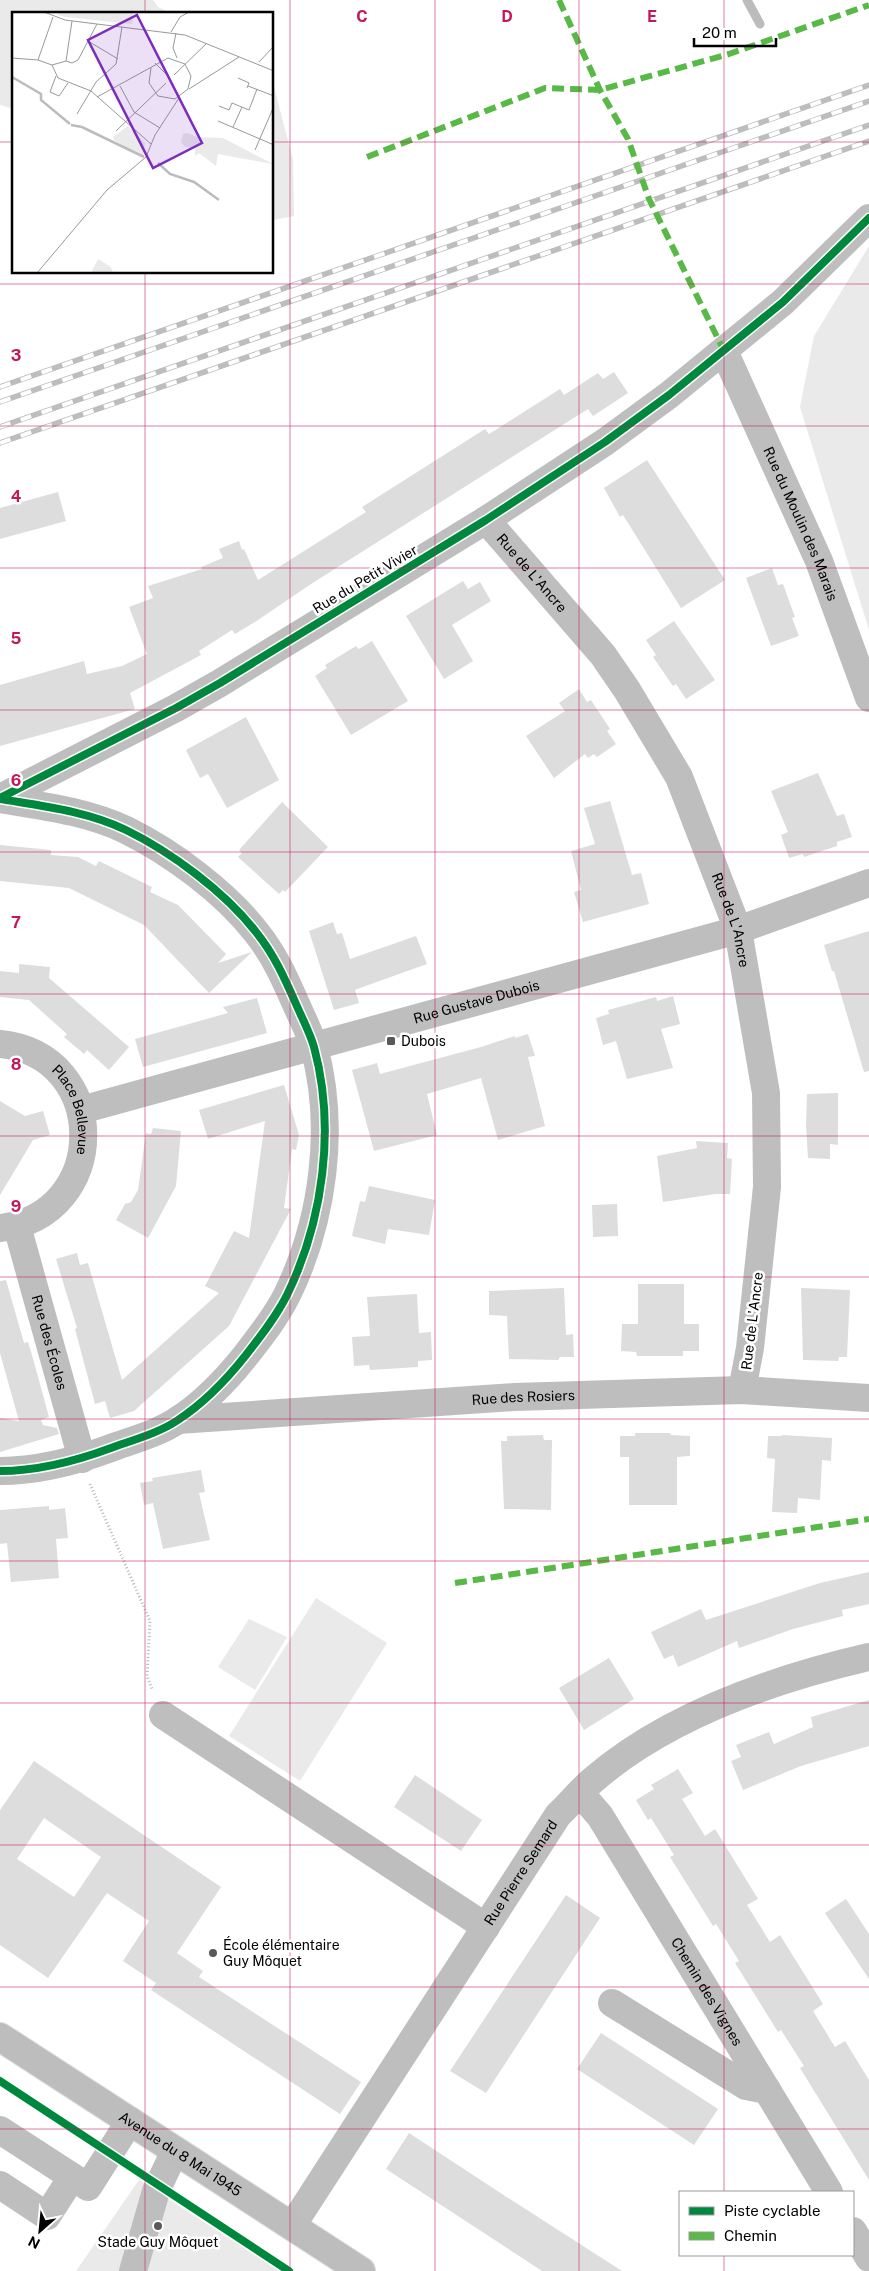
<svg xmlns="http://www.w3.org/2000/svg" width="869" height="2271" viewBox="0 0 869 2271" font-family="'Public Sans',sans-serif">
	<rect width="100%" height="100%" fill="#fff"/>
	<g fill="#eaeaea">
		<polygon points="0,0 153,0 158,7 172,14 14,14 14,109 0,105"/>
		<polygon points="273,83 293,160 294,216 273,220"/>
		<polygon points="869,246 869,630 800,407 814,336"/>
		<polygon points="316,1598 387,1643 300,1781 229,1736"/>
		<polygon points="249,1619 287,1637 255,1690 218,1667"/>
		<polygon points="139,2180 279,2271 76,2271"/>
	</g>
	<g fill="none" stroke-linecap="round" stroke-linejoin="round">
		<polyline stroke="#bcbcbc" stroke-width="9" points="747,0 760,24"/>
	</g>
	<g fill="#ddd" fill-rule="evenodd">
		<polygon points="614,372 628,393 593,416 588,409 311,584 258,620 235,634 232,630 199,651 201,655 130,693 135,709 0,746 0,685 84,661 87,674 122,666 147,654 129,607 153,598 148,586 202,569 201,567 223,558 219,549 239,541 242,550 244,549 258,580 366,512 362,507 485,429 489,434 560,389 564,395 598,373 603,379"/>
		<polygon points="647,460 725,580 681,608 623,515 620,517 604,488"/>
		<polygon points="58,492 66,521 0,539 0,508"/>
		<polygon points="772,568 778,585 783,584 795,617 792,618 799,636 771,646 746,578"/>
		<polygon points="463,581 468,589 480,582 491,601 452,625 473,661 444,679 406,616"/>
		<polygon points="674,621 715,680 686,699 676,684 673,686 653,657 656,655 646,640"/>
		<polygon points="372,641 408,701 351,735 315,676 327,668 325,665 356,646 359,649"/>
		<polygon points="579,689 587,702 591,700 610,729 607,731 616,744 597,757 594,754 588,758 585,754 554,778 526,736 565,711 559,703"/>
		<polygon points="246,717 279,780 227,808 208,774 200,778 186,750"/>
		<polygon points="818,773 837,816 844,814 852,837 837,842 837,846 804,857 803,854 789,858 781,835 788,832 771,791"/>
		<polygon points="610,801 632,875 641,873 649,904 583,922 574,892 581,890 571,851 595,844 584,808"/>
		<polygon points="282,802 328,847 285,892 283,890 279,894 238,857 242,853 239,850"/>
		<polygon points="0,845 51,850 51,855 78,857 96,866 99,861 152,887 150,892 178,905 226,954 218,963 252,952 209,993 144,925 69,888 0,881"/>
		<polygon points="333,922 337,934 342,933 350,959 416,936 427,964 360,988 355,990 359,1003 334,1010 309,931"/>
		<polygon points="869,931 869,1071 864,1072 834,971 832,971 824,945"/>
		<polygon points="19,964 50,967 49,978 129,1047 109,1070 87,1050 84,1054 64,1037 67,1034 29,1000 0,997 0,971 19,973"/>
		<polygon points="673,996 680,1024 661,1029 673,1068 627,1079 616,1041 603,1045 596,1018 609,1014 608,1010 656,997 657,1001"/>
		<polygon points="257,998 267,1033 143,1067 135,1039 228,1013 223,1007"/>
		<polygon points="528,1034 535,1056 528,1057 545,1126 498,1140 481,1078 427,1094 437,1135 374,1151 352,1070 377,1063 380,1074 481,1047 515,1036 515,1038"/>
		<polygon points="284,1085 299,1135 296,1150 292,1149 284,1208 291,1209 229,1326 134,1411 110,1418 105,1401 95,1404 75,1329 77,1328 56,1259 77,1253 80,1265 88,1263 122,1380 219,1293 205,1286 234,1231 249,1238 265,1121 208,1139 199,1110"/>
		<polygon points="838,1093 838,1145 830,1144 830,1159 808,1158 806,1126 807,1094"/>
		<polygon points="0,1101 25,1116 43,1111 50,1135 33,1140 0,1195"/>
		<polygon points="153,1128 181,1131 176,1186 148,1238 116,1220 125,1204 131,1202 138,1190 146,1133 151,1134"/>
		<polygon points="696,1141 728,1143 727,1158 732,1159 730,1194 715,1194 663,1202 657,1156 697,1148"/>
		<polygon points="369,1186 435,1200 429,1235 388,1229 385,1244 352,1236 360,1201 365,1202"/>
		<polygon points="617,1204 618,1236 593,1237 592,1205"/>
		<polygon points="6,1280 24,1343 28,1342 32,1355 49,1417 41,1420 43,1425 57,1428 59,1434 0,1452 0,1418 19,1421 0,1353 0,1281"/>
		<polygon points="638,1284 684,1284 684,1324 699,1324 699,1351 683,1351 683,1356 637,1356 636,1352 621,1351 622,1324 638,1324"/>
		<polygon points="564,1288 566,1335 573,1334 574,1357 560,1357 558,1360 509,1359 507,1316 489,1315 489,1291"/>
		<polygon points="801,1288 850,1290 847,1357 839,1357 838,1361 803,1360"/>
		<polygon points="417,1294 419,1333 431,1332 432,1360 418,1361 418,1367 370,1370 369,1365 354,1366 352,1337 370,1336 367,1297"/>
		<polygon points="635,1433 670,1433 671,1435 690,1436 690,1456 677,1457 677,1505 629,1505 629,1457 620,1457 620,1436 635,1436"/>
		<polygon points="543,1435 544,1440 552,1440 551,1510 504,1509 501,1441 507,1441 507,1436"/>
		<polygon points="782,1435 832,1438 831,1461 822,1460 820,1500 798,1498 797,1513 772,1512 775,1459 767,1458 768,1436 782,1436"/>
		<polygon points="201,1470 205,1492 199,1493 210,1540 163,1549 153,1503 144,1505 140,1483 153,1481 152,1478"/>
		<polygon points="49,1506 49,1510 65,1508 68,1538 56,1539 59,1578 11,1582 7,1543 0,1544 0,1510"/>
		<polygon points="869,1572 869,1604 842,1610 843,1616 793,1629 739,1648 737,1641 678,1667 673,1655 664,1659 651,1632 701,1609 706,1620 820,1583"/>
		<polygon points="609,1658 634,1699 584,1730 559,1688"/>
		<polygon points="869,1700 869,1746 801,1766 743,1790 731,1761 741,1757 736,1745 769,1732 774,1744 813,1727 811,1717"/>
		<path d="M34 1761 221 1887 177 1953 203 1971 199 1977 361 2082 340 2114 151 1990 156 1983 123 1961 149 1921 107 1893 48 1978 0 1945V1810ZM44 1818 101 1857 74 1897 17 1859Z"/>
		<polygon points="678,1769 693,1793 682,1799 705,1836 715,1829 758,1899 747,1905 770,1942 780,1935 823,2004 813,2011 835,2047 845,2041 869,2080 869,2180 800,2068 804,2066 781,2030 778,2032 735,1963 739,1961 716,1924 713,1926 670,1857 674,1855 651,1818 648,1820 636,1800 654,1789 651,1785"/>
		<polygon points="415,1775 482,1820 461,1851 394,1807"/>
		<polygon points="566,1895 600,1918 486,2093 450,2071"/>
		<polygon points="846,1899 869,1934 869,1979 825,1913"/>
		<polygon points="601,2033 718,2109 694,2145 577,2069"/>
		<polygon points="409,2133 502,2194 622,2271 542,2271 386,2169"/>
	</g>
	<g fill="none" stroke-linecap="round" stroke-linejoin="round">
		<g stroke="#dbdbdb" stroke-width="30">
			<g id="major">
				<path id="s9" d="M0 2037 361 2271"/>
			</g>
		</g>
		<polyline stroke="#b8b8b8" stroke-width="3" stroke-dasharray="1 2.5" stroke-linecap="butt" points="90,1484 150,1621 147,1676 152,1689"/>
		<g stroke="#bebebe" stroke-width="28">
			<path id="s1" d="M724 351 819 561 869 698"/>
			<path id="s2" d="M486 520 603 655 627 690 679 777 738 930 766 1093 767 1187 750 1348 742 1390"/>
			<polyline points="0,798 176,708 220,683 486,520 605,442 669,395 783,302 869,218"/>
			<path d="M0 799C42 806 86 811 126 830 171 852 225 892 256 932 274 954 285 979 296 1004 302 1018 310 1033 314 1047 336 1128 323 1221 287 1295 276 1317 260 1337 246 1355 227 1379 204 1403 178 1420 159 1433 133 1440 111 1448 76 1461 38 1471 0 1471"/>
			<path id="s3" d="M0 1044C111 1055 111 1215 0 1228"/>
			<path id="s4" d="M81 1110 738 930 869 883"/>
			<path id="s5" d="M17 1226 82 1459"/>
			<path id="s6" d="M178 1420 515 1397 742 1390 869 1398"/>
			<polyline points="163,1715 486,1927"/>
			<path id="s7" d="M580 1793 600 1816 829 2192"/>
			<polyline points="612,2003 746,2086 767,2090"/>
			<polyline points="0,2130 88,2187 130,2121"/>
			<polyline points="0,2185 47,2216 72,2177"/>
			<path id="s8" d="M292 2226 558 1815C570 1804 580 1791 593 1780 668 1715 774 1679 869 1657"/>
			<polyline points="853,2231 869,2258"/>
			<polyline points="133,2271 156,2191 175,2151"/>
		</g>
		<use href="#major" stroke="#bdbdbd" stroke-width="28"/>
		<g stroke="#bdbdbd" stroke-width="5.5">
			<g id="rail">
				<polyline points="0,387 869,85"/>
				<polyline points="0,402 869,101"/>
				<polyline points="0,427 869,125"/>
				<polyline points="0,443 869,141"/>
			</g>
		</g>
		<use href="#rail" stroke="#fff" stroke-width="4" stroke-dasharray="11" stroke-linecap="butt"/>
		<g stroke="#58b947" stroke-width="6" stroke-dasharray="12 6" stroke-linecap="butt">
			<polyline points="559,0 600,90 628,139 649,199 724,351"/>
			<polyline points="367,157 545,88 600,90 729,54 869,5"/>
			<polyline points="455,1583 869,1519"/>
		</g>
		<g stroke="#fff" stroke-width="11">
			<g id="cycleway">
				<polyline points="0,798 176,708 220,683 486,520 605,442 669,395 783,302 869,218"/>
				<path d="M0 799C42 806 86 811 126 830 171 852 225 892 256 932 274 954 285 979 296 1004 302 1018 310 1033 314 1047 336 1128 323 1221 287 1295 276 1317 260 1337 246 1355 227 1379 204 1403 178 1420 159 1433 133 1440 111 1448 76 1461 38 1471 0 1471"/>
				<polyline points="0,2081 289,2271"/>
			</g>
		</g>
		<use href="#cycleway" stroke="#00873e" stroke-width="8"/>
	</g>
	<path fill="none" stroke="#c2185b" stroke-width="1" stroke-opacity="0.55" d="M145 0V14M290 0V2271M435 0V2271M579 0V2271M724 0V2192M0 142H14M272 142H869M145 272V2271M0 284H869M0 426H869M0 568H869M0 710H869M0 852H869M0 994H869M0 1136H869M0 1277H869M0 1419H869M0 1561H869M0 1703H869M0 1845H869M0 1987H869M0 2129H869M724 2255V2271"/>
	<g fill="#595959" stroke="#fff" stroke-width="2">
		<rect x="386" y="1036" width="10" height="10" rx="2.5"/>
		<circle cx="213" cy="1953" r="5"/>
		<circle cx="158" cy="2226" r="5"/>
	</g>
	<g text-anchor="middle" stroke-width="5" stroke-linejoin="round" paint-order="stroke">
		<g font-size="14" fill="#000" stroke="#fff">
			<text dy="5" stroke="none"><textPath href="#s1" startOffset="189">Rue du Moulin des Marais</textPath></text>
			<text dy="5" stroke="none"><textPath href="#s2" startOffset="70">Rue de L'Ancre</textPath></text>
			<text transform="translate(365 579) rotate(-31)" y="5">Rue du Petit Vivier</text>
			<text dy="5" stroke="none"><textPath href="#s2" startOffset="475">Rue de L'Ancre</textPath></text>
			<text dy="5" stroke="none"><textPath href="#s4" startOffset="410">Rue Gustave Dubois</textPath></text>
			<text dy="5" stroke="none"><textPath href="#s3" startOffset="108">Place Bellevue</textPath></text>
			<text transform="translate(752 1321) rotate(-83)" y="5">Rue de L'Ancre</text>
			<text dy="5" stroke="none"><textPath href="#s5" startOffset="121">Rue des Écoles</textPath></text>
			<text dy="5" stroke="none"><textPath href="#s6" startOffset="346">Rue des Rosiers</textPath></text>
			<text dy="5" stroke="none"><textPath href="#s8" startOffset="421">Rue Pierre Semard</textPath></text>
			<text dy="5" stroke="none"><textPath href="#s7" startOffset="236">Chemin des Vignes</textPath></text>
			<text dy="5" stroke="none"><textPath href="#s9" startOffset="215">Avenue du 8 Mai 1945</textPath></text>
		</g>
		<g font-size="14" fill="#000" stroke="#fff" text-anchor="start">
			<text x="401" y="1046">Dubois</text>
			<text x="223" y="1950">École élémentaire<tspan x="223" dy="16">Guy Môquet</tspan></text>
			<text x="158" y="2247" text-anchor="middle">Stade Guy Môquet</text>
		</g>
	</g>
	<g transform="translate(12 12)">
		<rect width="261" height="261" fill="#fff"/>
		<path d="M47 0H121L120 12 53 5 46 3ZM116 114 133 131 131 145 102 128 101 125ZM175 121 185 125 211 126 261 152 206 142 204 154 187 141 183 144V136L173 135 169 130 171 122ZM86 247 99 255 101 261H79Z" fill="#eaeaea"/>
		<path fill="none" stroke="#bcbcbc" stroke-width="2.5" d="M0 65 29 82V88L58 112M59 113 70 115 132 145M146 151 158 162 182 170 207 188"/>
		<path fill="none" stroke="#999" stroke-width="1" d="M32 0 53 8 173 23 262 59M159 20 168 5 177 0M164 21 161 36 165 46M76 29 106 47M0 46 26 48 40 53 54 49M26 48 41 5M54 49 60 51 66 48 85 12M54 49 60 9M247 50 262 34M143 51 154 62M40 53 46 66 79 79 139 132M162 63 195 31M44 64 38 80 47 84 56 71M226 66 237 71 235 76M108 74 122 100 148 116M236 74 262 84M177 77 227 45M85 85 156 46 173 52 179 64 176 77 163 87 146 84 137 71 139 56M207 94 217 98 220 91 237 98 245 77M65 102 84 70 104 52 110 15M206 109 262 133M221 115 230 95M104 119 154 71M243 138 262 94M25 261 95 178 134 145 143 123 167 86"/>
		<path fill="#7b2cbf" fill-opacity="0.15" stroke="#7b2cbf" stroke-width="2.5" d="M125 3 190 131 141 156 76 28Z"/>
		<rect width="261" height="261" fill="none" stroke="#000" stroke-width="2.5"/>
	</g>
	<g font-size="16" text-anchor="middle" font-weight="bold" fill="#c2185b" stroke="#fff" stroke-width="5" stroke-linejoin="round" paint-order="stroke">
		<text x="362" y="22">C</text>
		<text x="507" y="22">D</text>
		<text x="652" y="22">E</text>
		<text x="16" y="361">3</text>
		<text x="16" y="502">4</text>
		<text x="16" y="644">5</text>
		<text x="16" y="786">6</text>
		<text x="16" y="928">7</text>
		<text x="16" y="1070">8</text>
		<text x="16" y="1212">9</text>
	</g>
	<rect x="679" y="2191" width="175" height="65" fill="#ffffff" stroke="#999999"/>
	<rect x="689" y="2207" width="25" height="8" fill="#00873e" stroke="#999999"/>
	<text x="724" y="2216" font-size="15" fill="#000000">Piste cyclable</text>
	<rect x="689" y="2232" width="25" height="8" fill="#58b947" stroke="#999999"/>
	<text x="724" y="2241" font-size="15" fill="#000000">Chemin</text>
	<g transform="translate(40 2231) rotate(207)" stroke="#ffffff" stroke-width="4" paint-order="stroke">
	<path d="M0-4L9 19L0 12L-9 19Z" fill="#000000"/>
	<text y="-8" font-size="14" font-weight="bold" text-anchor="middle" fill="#000000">N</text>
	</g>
	<path d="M694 38v8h82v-8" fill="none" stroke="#000000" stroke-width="2.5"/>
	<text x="702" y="38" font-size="15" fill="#000000" stroke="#ffffff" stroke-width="4" paint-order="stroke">20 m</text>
</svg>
